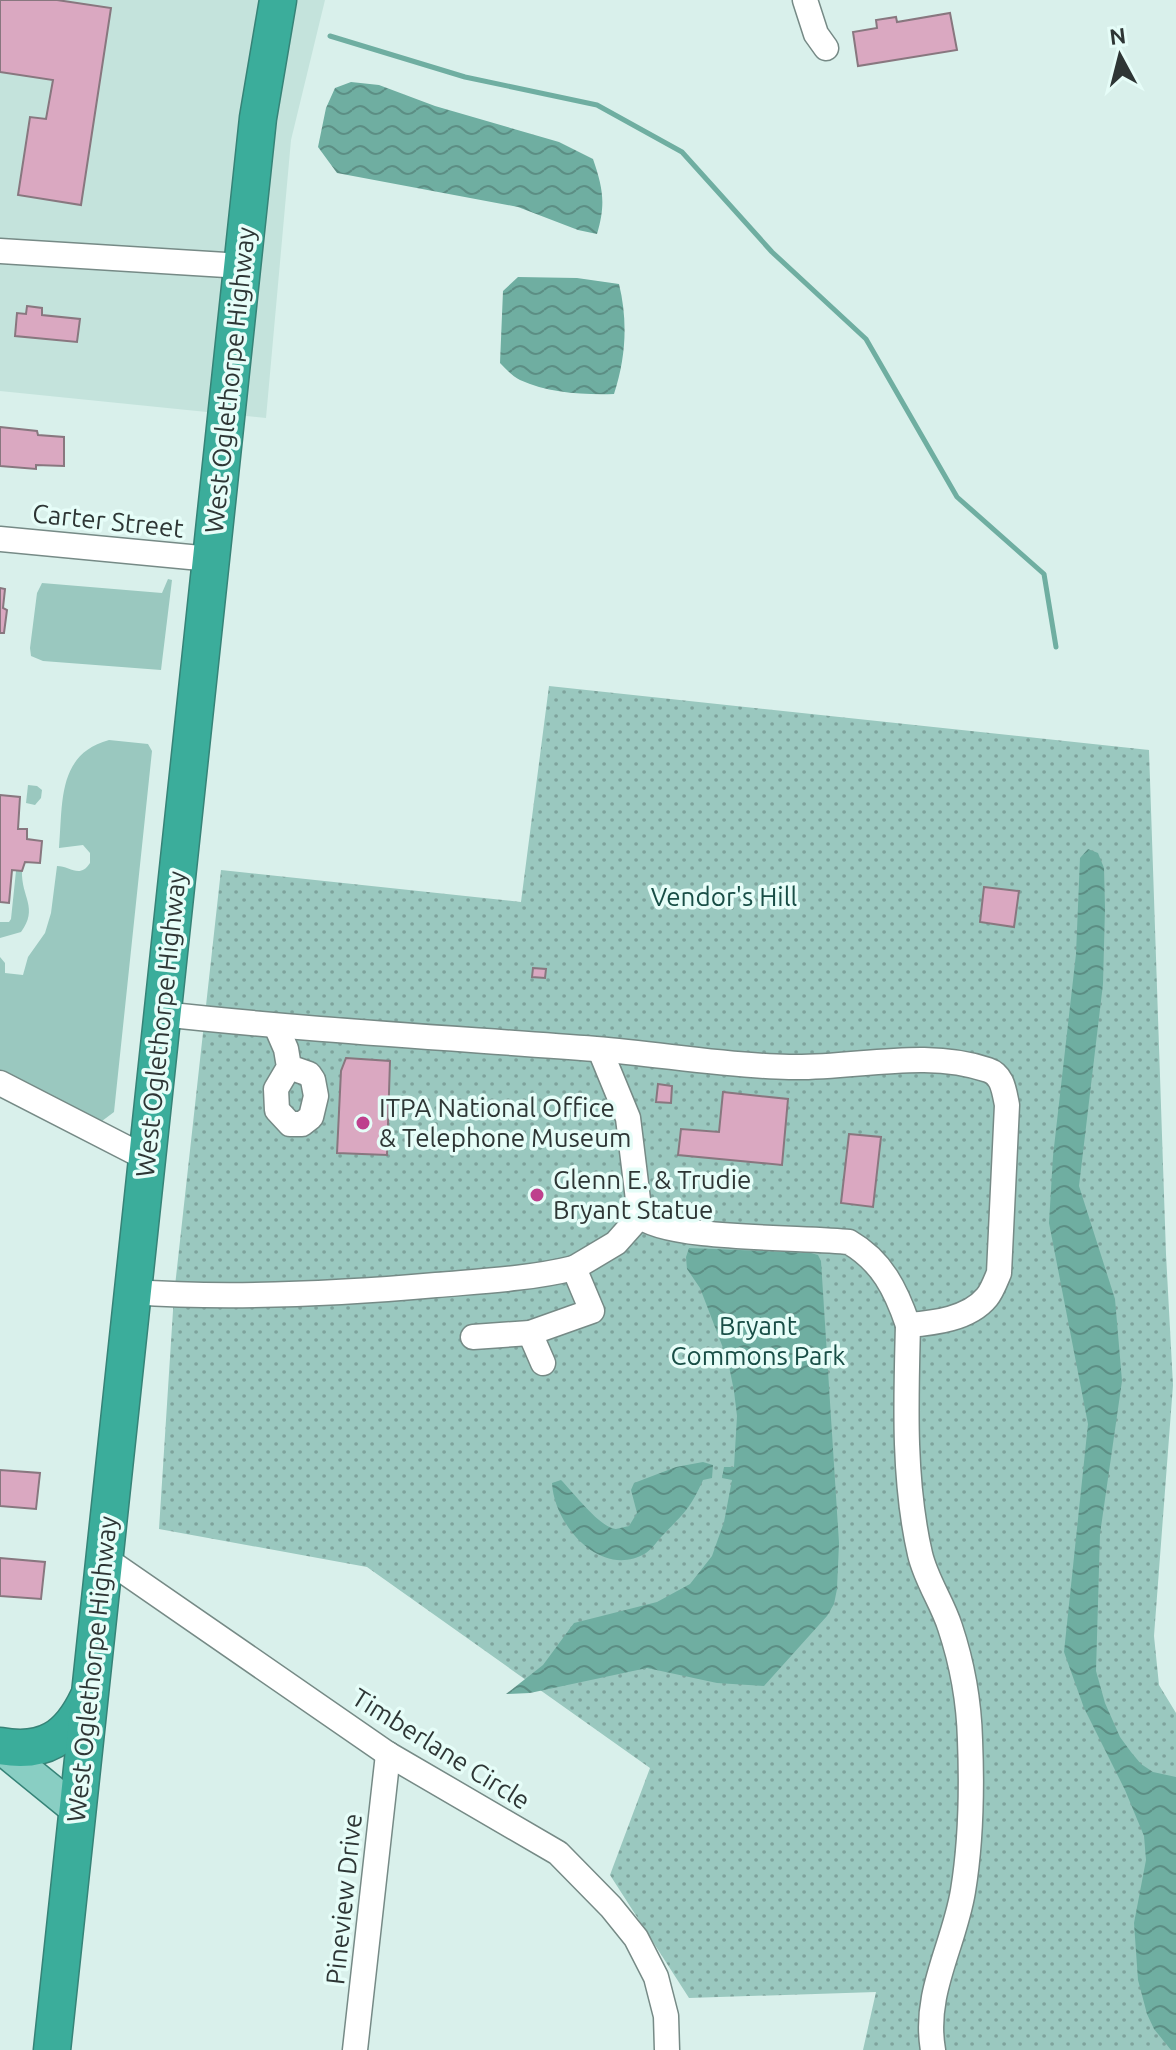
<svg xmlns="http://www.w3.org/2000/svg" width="1176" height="2050" viewBox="0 0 1176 2050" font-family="Ubuntu,sans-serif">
	<defs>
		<pattern id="park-dots" width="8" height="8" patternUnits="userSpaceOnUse" patternTransform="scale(2)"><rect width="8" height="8" fill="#9ac8bf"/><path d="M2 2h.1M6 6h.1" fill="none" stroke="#7ea39c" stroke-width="1.8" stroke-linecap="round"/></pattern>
		<pattern id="water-waves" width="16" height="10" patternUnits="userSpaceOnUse" patternTransform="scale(2)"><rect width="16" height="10" fill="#6faea1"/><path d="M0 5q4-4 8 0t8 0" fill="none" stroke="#5c8e84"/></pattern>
	</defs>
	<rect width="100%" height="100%" fill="#d9f0eb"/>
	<polygon fill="#c4e3dc" points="0,0 325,0 291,140 266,418 0,391"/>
	<g fill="#9ac8bf">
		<polygon points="168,579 172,580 161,670 43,661 31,656 30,648 37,593 42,583 162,593"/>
		<path d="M109 740 148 744 152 751 114 1112 102 1121 91 1120 0 1070V957L5 963V973L23 975 28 957 45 933 51 913 57 866C70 866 80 879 90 863V853L83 845 59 848C63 803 57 754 109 740Z"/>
		<polygon points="28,785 37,786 42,790 41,798 35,805 26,803"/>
		<path d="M16 871H22C21 897 39 908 21 932L0 938V922H9L11 919Z"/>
	</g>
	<polygon fill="url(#park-dots)" points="549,686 1149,750 1166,1254 1173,1385 1154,1636 1159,1685 1176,1713 1176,2050 863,2050 876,1992 689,1998 610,1875 650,1768 367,1567 159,1529 174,1295 221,870 521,902"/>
	<g fill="url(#water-waves)">
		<path d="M351 82 379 85 435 106 559 142 593 159C603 188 606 204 597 234L578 230 518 207 337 173 318 147 326 108 335 88Z"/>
		<path d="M518 277 577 278 619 284C628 321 626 357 614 394 584 395 548 393 520 380 513 377 506 369 500 363L503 291Z"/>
		<polygon points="1088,849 1098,853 1104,868 1105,908 1103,984 1079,1186 1115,1299 1122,1381 1100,1534 1096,1671 1105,1703 1120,1737 1131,1752 1141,1764 1153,1772 1176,1777 1176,2050 1171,2050 1154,2029 1147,2014 1138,1980 1134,1923 1146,1860 1144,1836 1125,1790 1084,1708 1064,1652 1088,1424 1049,1223 1053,1156 1076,954 1080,858"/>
		<polygon points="689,1248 811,1253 818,1255 821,1261 839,1543 837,1589 834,1604 827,1616 764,1686 717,1683 647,1668 530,1693 506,1694 543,1665 574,1623 657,1602 690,1584 712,1556 724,1522 732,1480 722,1478 724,1467 734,1467 737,1416 734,1391 728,1361 700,1288 687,1269 686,1257"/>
		<path d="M703 1462 713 1465 712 1478 703 1480C690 1509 685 1512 663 1535 657 1541 653 1548 646 1553 601 1580 554 1525 552 1483L561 1480C573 1492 600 1528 616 1529 617 1529 628 1526 629 1526L637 1513 631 1490 634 1483 676 1467Z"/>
	</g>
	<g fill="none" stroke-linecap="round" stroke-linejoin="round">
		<polyline stroke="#6faea1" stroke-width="5" points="330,36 465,77 597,105 682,152 772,252 866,339 957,497 1044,574 1056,647"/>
	</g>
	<g fill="#daa8c1" stroke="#88777f" stroke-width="2">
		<polygon points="0,0 57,0 111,8 81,205 18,195 30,117 46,119 53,80 0,72"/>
		<polygon points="950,13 957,50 858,66 853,32 877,28 876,20 896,17 897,22"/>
		<polygon points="27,306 42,308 42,315 80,319 77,342 15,336 17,313 26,314"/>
		<polygon points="0,427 37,431 38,435 64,437 64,466 36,465 36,469 0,466"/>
		<polygon points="0,588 5,589 3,608 7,610 4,633 0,633"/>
		<polygon points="0,795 20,797 18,829 27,829 27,839 42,841 40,863 25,862 22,871 12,870 9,903 0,902"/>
		<polygon points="984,887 1019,891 1014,927 980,922"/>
		<polygon points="533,968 546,969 545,978 532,977"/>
		<polygon points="346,1058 390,1061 387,1155 337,1153 341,1071"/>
		<polygon points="658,1084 672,1086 671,1103 656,1102"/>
		<polygon points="723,1092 788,1099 782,1165 678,1155 681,1129 719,1132"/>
		<polygon points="849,1134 881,1137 873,1207 841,1203"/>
		<polygon points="0,1470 40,1473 36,1509 0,1506"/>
		<polygon points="0,1558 45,1562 41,1599 0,1596"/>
	</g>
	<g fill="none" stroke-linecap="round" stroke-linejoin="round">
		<g stroke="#768a86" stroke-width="27">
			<g id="minor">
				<polyline points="805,0 816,34 826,48"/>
				<polyline points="0,251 242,266"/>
				<polyline points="0,539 211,559"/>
				<path d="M162 1014C306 1030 451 1038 596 1049 660 1054 725 1066 789 1067 854 1069 925 1048 988 1070 1003 1075 1004 1091 1007 1105L999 1273C996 1280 992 1291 987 1297 969 1319 934 1323 908 1325 906 1400 903 1480 920 1554 926 1580 942 1602 950 1627 962 1663 969 1702 970 1740 972 1790 971 1842 963 1891 954 1946 923 1993 933 2050"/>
				<polyline points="276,1026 286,1049 289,1067 276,1089 277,1110 290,1124 302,1124 311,1117 316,1096 313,1080 309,1074 289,1067"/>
				<polyline points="0,1083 146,1158"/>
				<path d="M640 1216C664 1240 808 1237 849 1242 882 1261 896 1290 908 1325"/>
				<path d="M132 1292C233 1299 335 1294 436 1285 482 1281 529 1279 574 1268"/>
				<polyline points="530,1333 543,1363"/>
				<polyline points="473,1337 530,1333 592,1311 574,1268 616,1243 640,1216 628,1118 600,1050"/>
				<polyline points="103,1557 388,1754 558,1853 611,1907 636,1938 656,1977 666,2016 667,2050"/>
				<polyline points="355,2050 388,1754"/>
			</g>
		</g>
		<g stroke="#368377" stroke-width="33">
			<polyline id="major" points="0,1748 76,1810"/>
		</g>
		<g stroke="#368377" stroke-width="39">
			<g id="highway">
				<path d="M0 1746C44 1754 69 1738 88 1698"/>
				<polyline points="52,2050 258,118 278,0"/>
			</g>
		</g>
		<use href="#minor" stroke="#fff" stroke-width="24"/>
		<use href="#major" stroke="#89cec3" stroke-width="30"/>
		<use href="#highway" stroke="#3bad9b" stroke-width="36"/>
	</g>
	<g fill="#be408d" stroke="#e6fdf8" stroke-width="3">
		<circle cx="363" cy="1123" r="8"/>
		<circle cx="537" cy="1195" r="8"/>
	</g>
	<g text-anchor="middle" stroke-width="7" stroke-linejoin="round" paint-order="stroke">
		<g font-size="26" fill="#2e3635" stroke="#e6fdf8">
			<text transform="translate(230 380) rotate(-84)" y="9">West Oglethorpe Highway</text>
			<text transform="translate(108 521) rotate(6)" y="9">Carter Street</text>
			<text transform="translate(161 1024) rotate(-84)" y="9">West Oglethorpe Highway</text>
			<text transform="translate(92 1669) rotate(-84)" y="9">West Oglethorpe Highway</text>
			<text transform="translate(441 1749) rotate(32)" y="9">Timberlane Circle</text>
			<text transform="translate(344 1899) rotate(-84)" y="9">Pineview Drive</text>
		</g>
		<g font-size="26" fill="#184e46" stroke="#e6fdf8">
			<text x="724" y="906">Vendor's Hill</text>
			<text x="758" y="1335">Bryant<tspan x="758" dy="30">Commons Park</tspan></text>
		</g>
		<g font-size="26" fill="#2e3635" stroke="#e6fdf8" text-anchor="start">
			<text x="379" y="1117">ITPA National Office<tspan x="379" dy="30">&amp; Telephone Museum</tspan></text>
			<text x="553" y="1189">Glenn E. &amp; Trudie<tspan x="553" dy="30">Bryant Statue</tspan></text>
		</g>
	</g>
	<g transform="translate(1120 56) rotate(353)" stroke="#e6fdf8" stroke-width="6" paint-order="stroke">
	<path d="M0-6L14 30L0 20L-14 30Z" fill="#2e3635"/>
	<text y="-12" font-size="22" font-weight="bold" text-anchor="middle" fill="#2e3635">N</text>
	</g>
</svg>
